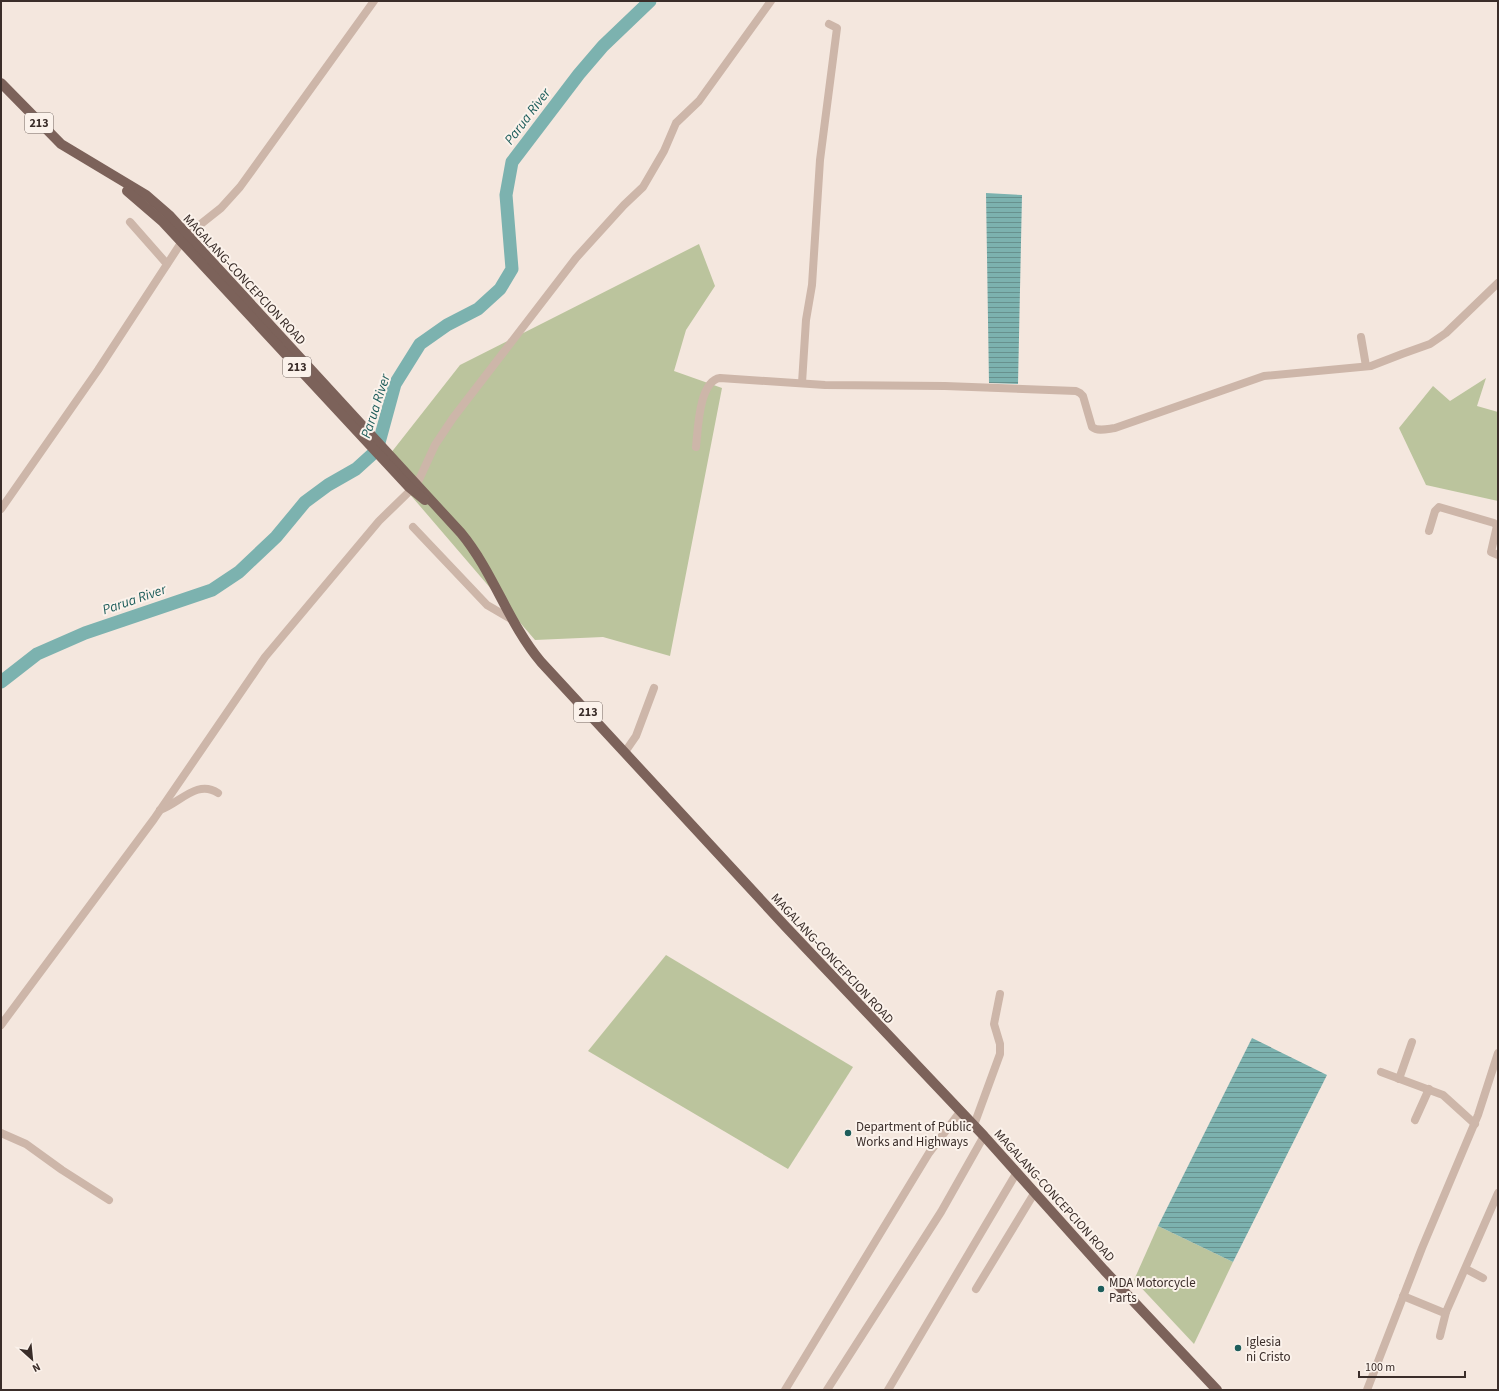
<svg xmlns="http://www.w3.org/2000/svg" width="1499" height="1391" viewBox="0 0 1499 1391" font-family="'Source Sans 3',sans-serif">
	<defs>
		<pattern id="water-rules" width="6" height="5" patternUnits="userSpaceOnUse"><rect width="6" height="5" fill="#7cb2af"/><path d="M0 2.5h6" fill="none" stroke="#67918e"/></pattern>
	</defs>
	<rect width="100%" height="100%" fill="#f4e7de"/>
	<g fill="#bbc49d">
		<polygon points="699,244 715,286 686,330 674,371 722,388 670,656 603,637 535,640 383,463 460,365"/>
		<polygon points="1486,378 1477,406 1498,412 1498,501 1426,485 1399,428 1433,386 1450,401"/>
		<polygon points="666,955 853,1067 788,1169 588,1051"/>
		<polygon points="1158,1226 1233,1262 1194,1344 1134,1280"/>
	</g>
	<g fill="url(#water-rules)">
		<polygon points="986,193 1022,195 1018,384 989,383"/>
		<polygon points="1252,1038 1327,1075 1233,1262 1158,1226"/>
	</g>
	<g fill="none" stroke-linecap="round" stroke-linejoin="round">
		<polyline stroke="#7cb2af" stroke-width="13" points="1,682 37,654 85,633 212,590 239,572 276,537 305,502 328,485 356,469 377,450 395,384 420,344 447,325 478,309 500,289 512,269 506,195 512,162 579,74 603,46 650,1"/>
		<g stroke="#cdb6a9" stroke-width="8">
			<polyline points="130,222 167,264"/>
			<polyline points="1361,337 1366,366"/>
			<polyline points="802,383 806,320 812,285 820,160 837,28 829,24"/>
			<path d="M696 447C698 429 699 381 720 378L825 385 945 386 1076 391 1080 393 1083 396 1092 427C1098 432 1107 429 1115 428L1264 376 1371 366 1402 354 1430 344 1446 333 1498 283"/>
			<polyline points="1,509 98,370 181,243 192,231 221,208 240,187 374,1"/>
			<polyline points="413,527 487,605 511,619"/>
			<polyline points="1429,531 1435,511 1439,507 1494,523 1497,526 1491,552 1498,555"/>
			<polyline points="625,752 636,736 654,688"/>
			<path d="M160 810C180 803 197 779 218 793"/>
			<polyline points="1,1025 154,819 265,657 379,521 417,484 435,445 453,418 576,258 624,205 643,187 664,151 676,123 699,101 771,1"/>
			<polyline points="1381,1072 1443,1095 1475,1124"/>
			<polyline points="1399,1079 1412,1042"/>
			<polyline points="1415,1120 1429,1089"/>
			<polyline points="974,1125 1000,1054 1000,1044 994,1024 1000,994"/>
			<polyline points="1,1133 26,1144 62,1170 109,1200"/>
			<polyline points="1466,1269 1483,1278"/>
			<polyline points="976,1289 1035,1192"/>
			<polyline points="1403,1296 1442,1312 1446,1312 1498,1193"/>
			<polyline points="1440,1336 1446,1312"/>
			<polyline points="785,1390 929,1153 960,1112"/>
			<polyline points="827,1390 941,1212 984,1136"/>
			<polyline points="888,1390 1017,1172"/>
			<polyline points="1367,1390 1422,1248 1478,1115 1498,1053"/>
		</g>
		<g stroke="#7c625a" stroke-width="10">
			<path d="M1 83 61 144 146 195 169 215 461 533C494 573 508 623 541 662L786 927 984 1136 1104 1270 1217 1390"/>
			<polyline points="127,191 163,222 409,487 425,500"/>
		</g>
	</g>
	<g fill="#1d5d5b" stroke="#fbf2eb" stroke-width="1.5">
		<circle cx="848" cy="1133" r="4"/>
		<circle cx="1101" cy="1289" r="4"/>
		<circle cx="1238" cy="1348" r="4"/>
	</g>
	<g text-anchor="middle" stroke-width="4" stroke-linejoin="round" paint-order="stroke">
		<g fill="#fbf2eb" stroke="#746863" stroke-width="1">
			<rect x="25" y="113" width="28" height="20" rx="3"/>
			<rect x="283" y="357" width="28" height="20" rx="3"/>
			<rect x="574" y="702" width="28" height="20" rx="3"/>
		</g>
		<g font-size="12" font-weight="bold" fill="#3a2d29">
			<text x="39" y="127">213</text>
			<text x="297" y="371">213</text>
			<text x="588" y="716">213</text>
		</g>
		<g font-size="13" fill="#3a2d29" stroke="#fbf2eb">
			<text transform="translate(245 279) rotate(47)" y="5">MAGALANG-CONCEPCION ROAD</text>
			<text transform="translate(833 958) rotate(47)" y="5">MAGALANG-CONCEPCION ROAD</text>
			<text transform="translate(1055 1195) rotate(48)" y="5">MAGALANG-CONCEPCION ROAD</text>
		</g>
		<g font-size="13" fill="#3a2d29" stroke="#fbf2eb" text-anchor="start">
			<text x="856" y="1131">Department of Public<tspan x="856" dy="15">Works and Highways</tspan></text>
			<text x="1109" y="1287">MDA Motorcycle<tspan x="1109" dy="15">Parts</tspan></text>
			<text x="1246" y="1346">Iglesia<tspan x="1246" dy="15">ni Cristo</tspan></text>
		</g>
		<g font-size="14" font-style="italic" fill="#1d5d5b" stroke="#fbf2eb">
			<text transform="translate(527 116) rotate(-53)" y="5">Parua River</text>
			<text transform="translate(375 406) rotate(-72)" y="5">Parua River</text>
			<text transform="translate(134 599) rotate(-19)" y="5">Parua River</text>
		</g>
	</g>
	<rect width="1499" height="1391" fill="none" stroke="#3a2d29" stroke-width="4"/>
	<g transform="translate(32 1359) rotate(153)" stroke="#fbf2eb" stroke-width="3" paint-order="stroke">
	<path d="M0-3L7 15L0 10L-7 15Z" fill="#3a2d29"/>
	<text y="-6" font-size="11" font-weight="bold" text-anchor="middle" fill="#3a2d29">N</text>
	</g>
	<path d="M1359 1371v6h106v-6" fill="none" stroke="#3a2d29" stroke-width="2"/>
	<text x="1365" y="1371" font-size="12" fill="#3a2d29" stroke="#fbf2eb" stroke-width="3" paint-order="stroke">100 m</text>
</svg>
